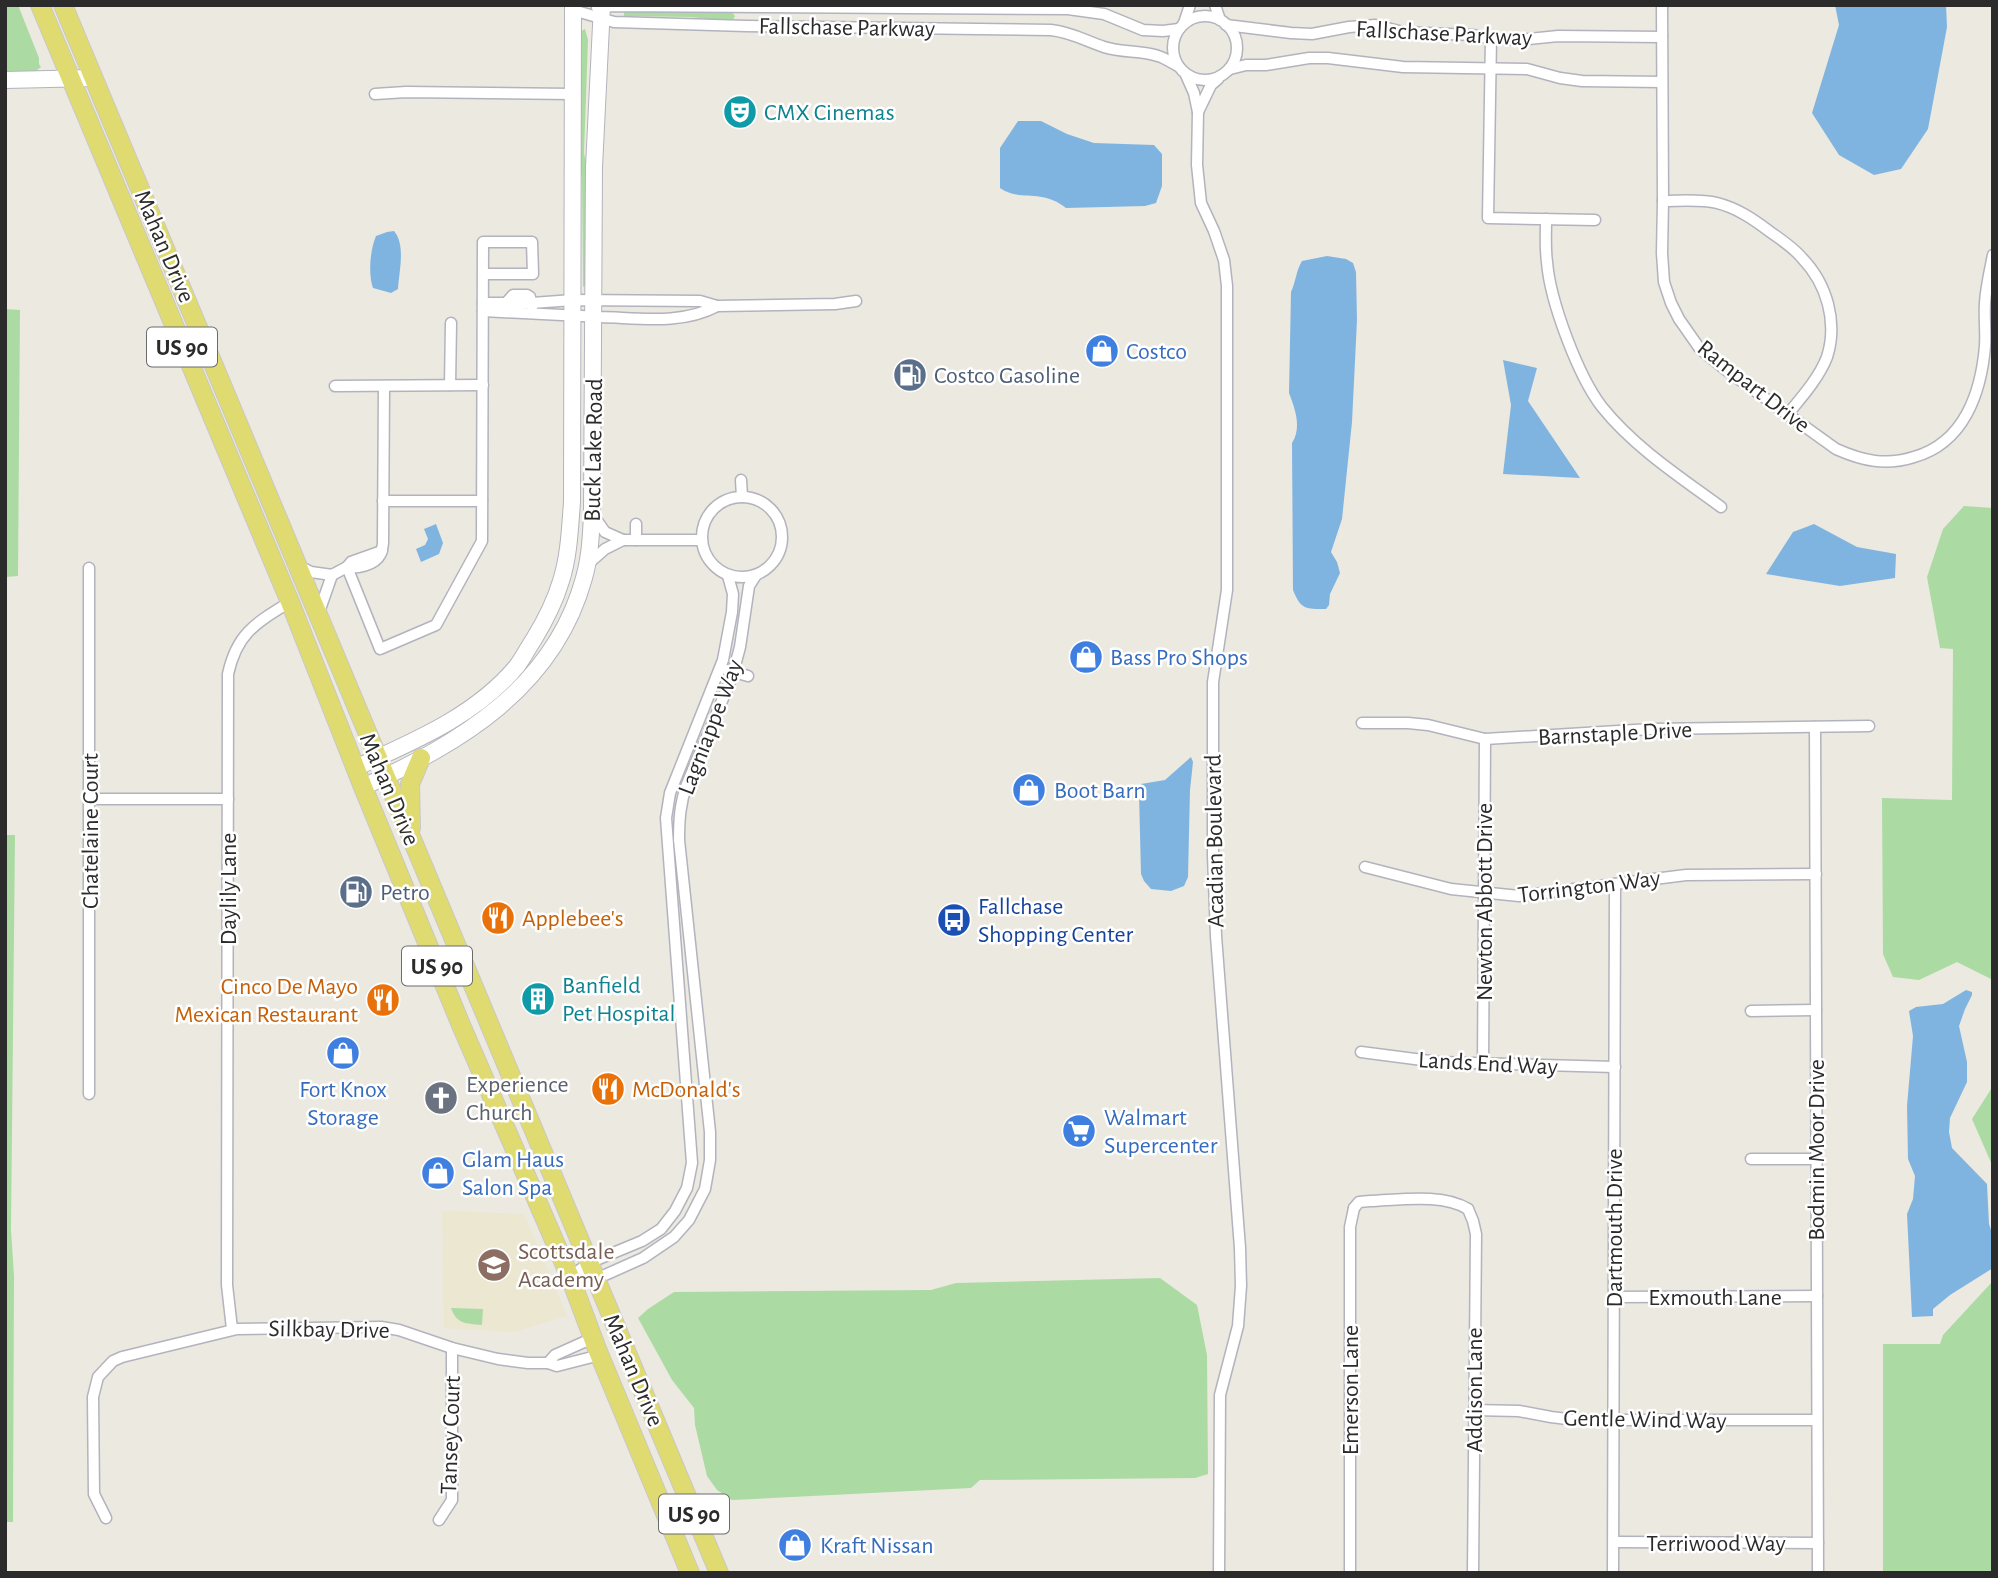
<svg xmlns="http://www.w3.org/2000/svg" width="1998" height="1578" viewBox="0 0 1998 1578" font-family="'Alegreya Sans',sans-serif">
	<rect width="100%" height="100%" fill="#ebe9e0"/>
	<polygon fill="#ebe7d1" points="442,1211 524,1214 567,1316 514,1332 444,1328"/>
	<g fill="#abdba3">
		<polygon points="5,5 18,5 39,58 39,64 41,67 32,74 5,73"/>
		<polygon points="624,10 732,12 735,16 733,20 726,21 691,17 624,16"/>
		<polygon points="585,29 588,40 584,153 589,178 587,280 585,286 583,287 582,177 577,156 579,40 581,31"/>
		<polygon points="5,309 20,310 18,576 5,577"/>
		<polygon points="1964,506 1993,508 1993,980 1957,962 1919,980 1893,977 1883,954 1882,798 1952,800 1953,649 1940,648 1927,577 1943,529"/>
		<polygon points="5,835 15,835 11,1230 14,1276 13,1522 5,1522"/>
		<polygon points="1993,1086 1993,1167 1972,1119"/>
		<polygon points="1160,1278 1197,1305 1207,1355 1208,1474 1195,1478 980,1480 971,1488 732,1500 717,1490 707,1476 695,1425 694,1408 672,1380 638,1318 648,1309 674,1292 931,1290 956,1283"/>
		<polygon points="1993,1281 1993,1573 1883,1573 1883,1344 1940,1344 1943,1335"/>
		<path d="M451 1308 483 1309 482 1325C466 1323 457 1325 451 1308Z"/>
	</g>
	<g fill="#80b4e0">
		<polygon points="1835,5 1946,5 1947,27 1928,129 1901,169 1874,175 1839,155 1812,113 1839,25"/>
		<path d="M1018 121H1041L1067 134 1094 143 1154 145 1162 154V186L1156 203 1145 206 1066 208C1042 188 1019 202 1000 188V148Z"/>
		<path d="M394 231C406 245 399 271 398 289L391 293 373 288C368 274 370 250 376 236L387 232Z"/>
		<path d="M1327 256 1346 259 1353 263 1356 272 1357 320 1352 422 1342 519 1331 552 1337 562 1340 573 1330 594 1329 605 1326 609C1306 609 1301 610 1293 590L1292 443C1302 427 1295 409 1289 393L1291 292C1296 281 1296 271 1302 261Z"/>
		<polygon points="1503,360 1537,368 1528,401 1580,478 1503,474 1511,405"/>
		<polygon points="436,524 443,543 439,554 421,562 416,549 425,545 428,539 424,529"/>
		<polygon points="1814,524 1857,547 1896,554 1895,578 1840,586 1766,574 1793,532"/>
		<polygon points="1191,757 1193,762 1190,790 1188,877 1184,886 1171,891 1151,889 1144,881 1141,874 1139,793 1141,784 1165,780"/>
		<polygon points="1966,990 1972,992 1972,995 1965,1009 1959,1026 1967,1062 1967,1082 1950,1118 1949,1132 1952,1148 1987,1184 1989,1224 1993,1236 1993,1268 1950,1295 1933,1309 1933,1316 1912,1317 1907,1214 1913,1199 1915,1176 1908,1159 1907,1106 1913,1036 1909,1011 1916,1007 1943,1004"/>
	</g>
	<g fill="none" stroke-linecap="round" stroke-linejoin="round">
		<g stroke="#b3b3bd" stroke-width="13">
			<g id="street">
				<polyline points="1215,5 1220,20"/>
				<path d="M1662 5 1663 201 1662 253 1664 282 1671 303 1679 319 1700 349 1726 370 1836 449C1863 461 1886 466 1914 457 1964 443 1981 393 1985 346 1986 332 1984 317 1985 303 1986 287 1990 270 1993 255"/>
				<polyline points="597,8 613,6 1068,9 1104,14 1143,30 1163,31 1179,29"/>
				<path d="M573 10 614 22 746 26 1051 30C1071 32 1086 41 1104 47 1122 53 1141 50 1158 56 1165 58 1172 63 1178 66"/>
				<circle cx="1205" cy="48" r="32"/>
				<polyline points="1184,23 1190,5"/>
				<polyline points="1226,25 1291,33 1312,34 1349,27 1375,25 1403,32 1472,35 1491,38 1519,40 1558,36 1662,37"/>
				<polyline points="1491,38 1488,218 1595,220"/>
				<polyline points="1230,69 1246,65 1266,65 1309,58 1328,58 1403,67 1527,69 1560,78 1582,81 1662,82"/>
				<polyline points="1186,75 1194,93 1198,112 1197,165 1201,203 1214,231 1224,260 1227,286 1227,590 1213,682 1213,855 1216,936 1240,1248 1241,1286 1238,1326 1220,1395 1219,1573"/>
				<polyline points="375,94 406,92 572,94"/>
				<polyline points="1198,112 1211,85 1218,79"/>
				<path d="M1663 201C1680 201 1701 199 1717 203 1737 208 1753 219 1769 231 1780 239 1793 247 1802 258 1827 284 1838 322 1827 357 1819 378 1801 398 1787 415"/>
				<path d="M1546 219C1546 233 1545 248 1547 262 1550 301 1578 376 1602 407 1634 447 1680 477 1721 507"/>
				<polyline points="483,303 532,303 573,300 700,301 717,306 835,304 856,301"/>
				<polyline points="506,303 513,295 527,295 530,297 532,307"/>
				<path d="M483 311C523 313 562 315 601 317 639 318 682 325 717 306"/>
				<polyline points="450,385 451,323"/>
				<polyline points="335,386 483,385"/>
				<polyline points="741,480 742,497"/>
				<circle cx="742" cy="537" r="40"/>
				<polyline points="383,501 482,501"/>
				<polyline points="593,515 605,532 623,540 701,540"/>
				<polyline points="636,540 636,524"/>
				<polyline points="588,564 605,549 623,540"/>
				<polyline points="299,566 311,572 332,575 347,567 351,562 382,551"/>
				<polyline points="347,567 380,649 436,625 482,541 483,242 532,242 533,274 483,274"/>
				<path d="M347 567C356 569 375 565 380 555 381 555 383 544 383 543L384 386"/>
				<polyline points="318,615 332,575"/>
				<polyline points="727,670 748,676"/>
				<polyline points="1362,723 1408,723 1428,725 1485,739 1651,729 1869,726"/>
				<polyline points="1815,727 1818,1573"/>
				<polyline points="90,799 228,799"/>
				<polyline points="1365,867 1451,889 1519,896 1686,875 1816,874"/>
				<polyline points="1751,1011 1816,1010"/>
				<polyline points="1361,1052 1438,1062 1615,1067"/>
				<polyline points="1483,1065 1485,739"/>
				<polyline points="89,1094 89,568"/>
				<polyline points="1751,1159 1816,1159"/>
				<path d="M1354 1208 1359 1202 1370 1201C1399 1200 1443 1193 1468 1209"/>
				<polyline points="1468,1209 1473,1221 1476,1234 1473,1573"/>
				<path d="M570 1277 596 1279 643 1258 674 1237 689 1220 705 1189 710 1160V1132L679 840C679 820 680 803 687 784L732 677 740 647 749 586 756 575"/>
				<polyline points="570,1277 589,1263 642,1241 661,1229 675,1211 687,1188 692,1163 666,818 670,793 723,660 732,612 733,594 728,576"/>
				<polyline points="1614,1297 1817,1296"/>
				<path d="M232 1329 227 1285 228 674C237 633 256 623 290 602"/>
				<polyline points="548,1363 555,1355 593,1338"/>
				<polyline points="1474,1410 1519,1411 1551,1417 1575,1420 1817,1420"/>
				<polyline points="106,1518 94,1494 93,1397 98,1377 113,1361 122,1357 237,1329 381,1327 399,1330 452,1348 498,1359 528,1363 548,1363 557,1366 600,1355"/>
				<polyline points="439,1520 452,1500 452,1348"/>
				<polyline points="1614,1542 1818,1543"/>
				<polyline points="1350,1573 1350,1227 1354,1208"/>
				<polyline points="1613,1573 1615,884"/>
			</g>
		</g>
		<g stroke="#b3b3bd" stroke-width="18">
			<g id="secondary">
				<polyline points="5,80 94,78"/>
				<path d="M355 768C412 742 476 716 517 666 523 658 528 648 534 639 545 621 555 601 561 581 569 556 570 528 572 502L573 5"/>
				<path d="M363 787C460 743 554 688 584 578 590 557 591 536 592 514L594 167 602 5"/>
			</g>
		</g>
		<g stroke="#c8c8c8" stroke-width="20">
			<g id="primary">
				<polyline points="40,5 290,602 363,787 461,1025 570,1277 597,1349 690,1573"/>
				<polyline points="63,5 719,1573"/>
				<polyline points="411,828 410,784 421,758"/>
			</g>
		</g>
		<use href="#street" stroke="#fff" stroke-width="10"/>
		<use href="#secondary" stroke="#fff" stroke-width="16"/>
		<use href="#primary" stroke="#e0db70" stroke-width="18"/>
	</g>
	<defs>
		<g id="theatre-disc" transform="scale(1.75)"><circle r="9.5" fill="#0f9aa8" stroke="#fff"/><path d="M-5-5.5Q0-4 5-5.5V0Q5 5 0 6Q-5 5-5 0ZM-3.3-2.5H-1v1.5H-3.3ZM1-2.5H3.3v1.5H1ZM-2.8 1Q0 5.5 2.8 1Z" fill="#fff"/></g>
		<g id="shop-disc" transform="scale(1.75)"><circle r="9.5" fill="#3f7fe0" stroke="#fff"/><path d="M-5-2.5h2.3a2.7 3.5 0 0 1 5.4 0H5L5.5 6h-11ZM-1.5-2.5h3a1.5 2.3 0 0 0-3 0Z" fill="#fff"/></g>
		<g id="fuel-disc" transform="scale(1.75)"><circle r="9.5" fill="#5c6f8a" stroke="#fff"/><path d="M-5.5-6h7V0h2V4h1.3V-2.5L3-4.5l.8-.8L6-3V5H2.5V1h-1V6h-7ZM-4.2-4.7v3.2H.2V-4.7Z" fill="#fff"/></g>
		<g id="restaurant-disc" transform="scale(1.75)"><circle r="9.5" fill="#e8710a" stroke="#fff"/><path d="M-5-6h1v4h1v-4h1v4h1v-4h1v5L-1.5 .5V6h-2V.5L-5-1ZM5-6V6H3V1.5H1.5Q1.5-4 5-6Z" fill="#fff"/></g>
		<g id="bus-disc" transform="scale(1.75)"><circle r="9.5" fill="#1a4fb4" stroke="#fff"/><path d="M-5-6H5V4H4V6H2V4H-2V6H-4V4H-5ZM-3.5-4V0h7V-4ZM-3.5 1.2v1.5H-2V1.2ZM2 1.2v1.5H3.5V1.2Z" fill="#fff"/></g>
		<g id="building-disc" transform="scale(1.75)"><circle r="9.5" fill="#0f9aa8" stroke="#fff"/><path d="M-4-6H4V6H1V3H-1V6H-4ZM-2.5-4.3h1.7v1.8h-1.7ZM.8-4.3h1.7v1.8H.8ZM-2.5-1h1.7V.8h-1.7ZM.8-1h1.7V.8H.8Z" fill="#fff"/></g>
		<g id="church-disc" transform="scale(1.75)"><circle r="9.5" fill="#6b7280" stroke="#fff"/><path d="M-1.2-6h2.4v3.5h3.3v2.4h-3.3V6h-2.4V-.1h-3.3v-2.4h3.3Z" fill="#fff"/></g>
		<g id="supermarket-disc" transform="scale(1.75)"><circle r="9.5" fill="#3f7fe0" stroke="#fff"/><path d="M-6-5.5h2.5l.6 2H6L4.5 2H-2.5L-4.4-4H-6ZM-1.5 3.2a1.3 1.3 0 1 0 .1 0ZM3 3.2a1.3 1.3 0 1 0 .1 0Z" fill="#fff"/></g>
		<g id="school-disc" transform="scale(1.75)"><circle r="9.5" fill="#8d6e63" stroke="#fff"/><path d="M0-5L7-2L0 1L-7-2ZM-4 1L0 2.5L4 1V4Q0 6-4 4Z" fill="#fff"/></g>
	</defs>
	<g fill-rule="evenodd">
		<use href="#theatre-disc" x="740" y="112"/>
		<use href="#shop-disc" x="1102" y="351"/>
		<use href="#fuel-disc" x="910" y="375"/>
		<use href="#shop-disc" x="1086" y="657"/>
		<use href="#shop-disc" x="1029" y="790"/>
		<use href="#fuel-disc" x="356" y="892"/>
		<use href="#restaurant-disc" x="498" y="918"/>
		<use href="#bus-disc" x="954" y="920"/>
		<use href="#building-disc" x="538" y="999"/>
		<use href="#restaurant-disc" x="383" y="1000"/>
		<use href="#shop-disc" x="343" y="1053"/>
		<use href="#restaurant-disc" x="608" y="1089"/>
		<use href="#church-disc" x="441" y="1098"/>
		<use href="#supermarket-disc" x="1079" y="1131"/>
		<use href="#shop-disc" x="438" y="1173"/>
		<use href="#school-disc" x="494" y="1265"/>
		<use href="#shop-disc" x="795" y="1545"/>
	</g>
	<g text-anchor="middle" stroke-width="5" stroke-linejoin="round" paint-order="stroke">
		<g fill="#fff" stroke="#6b6b6b" stroke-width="2">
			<rect x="147" y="327.5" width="70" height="39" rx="5"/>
			<rect x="402" y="946.5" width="70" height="39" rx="5"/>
			<rect x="659" y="1494.5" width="70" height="39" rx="5"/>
		</g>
		<g font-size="23" font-weight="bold" fill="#2b2b2b">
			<text x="182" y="355">US 90</text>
			<text x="437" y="974">US 90</text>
			<text x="694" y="1522">US 90</text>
		</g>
		<g font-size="24" fill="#2b2b2b" stroke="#fff">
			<text transform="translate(847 27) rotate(1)" y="8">Fallschase Parkway</text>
			<text transform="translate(1444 33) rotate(3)" y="8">Fallschase Parkway</text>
			<text transform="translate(165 246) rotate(67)" y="8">Mahan Drive</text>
			<text transform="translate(1754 386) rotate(38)" y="8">Rampart Drive</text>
			<text transform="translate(593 450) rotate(-89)" y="8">Buck Lake Road</text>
			<text transform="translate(710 727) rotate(-69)" y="8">Lagniappe Way</text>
			<text transform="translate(1615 733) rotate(-3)" y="8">Barnstaple Drive</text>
			<text transform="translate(390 789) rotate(67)" y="8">Mahan Drive</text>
			<text transform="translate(90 831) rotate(-90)" y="8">Chatelaine Court</text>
			<text transform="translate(1214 841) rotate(-91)" y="8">Acadian Boulevard</text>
			<text transform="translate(1589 886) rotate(-7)" y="8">Torrington Way</text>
			<text transform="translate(228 889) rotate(-90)" y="8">Daylily Lane</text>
			<text transform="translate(1484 902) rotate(-90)" y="8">Newton Abbott Drive</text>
			<text transform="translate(1488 1063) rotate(3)" y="8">Lands End Way</text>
			<text transform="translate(1816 1150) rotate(-90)" y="8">Bodmin Moor Drive</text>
			<text transform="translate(1614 1228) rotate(-90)" y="8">Dartmouth Drive</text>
			<text x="1715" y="1305">Exmouth Lane</text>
			<text transform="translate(329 1329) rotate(1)" y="8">Silkbay Drive</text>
			<text transform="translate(634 1370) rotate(67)" y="8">Mahan Drive</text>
			<text transform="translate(1350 1390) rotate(-90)" y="8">Emerson Lane</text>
			<text transform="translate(1474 1390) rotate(-90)" y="8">Addison Lane</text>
			<text transform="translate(1645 1419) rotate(1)" y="8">Gentle Wind Way</text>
			<text transform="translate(450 1435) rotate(-88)" y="8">Tansey Court</text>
			<text x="1716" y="1551">Terriwood Way</text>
		</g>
		<g font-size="24" fill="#0d838f" stroke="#fff" text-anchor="start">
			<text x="764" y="120">CMX Cinemas</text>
			<text x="562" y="993">Banfield<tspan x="562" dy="28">Pet Hospital</tspan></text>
		</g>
		<g font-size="24" fill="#366cbe" stroke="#fff" text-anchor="start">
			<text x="1126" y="359">Costco</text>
			<text x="1110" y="665">Bass Pro Shops</text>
			<text x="1054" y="798">Boot Barn</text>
			<text x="343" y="1097" text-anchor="middle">Fort Knox<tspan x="343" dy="28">Storage</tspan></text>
			<text x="1104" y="1125">Walmart<tspan x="1104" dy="28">Supercenter</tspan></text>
			<text x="462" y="1167">Glam Haus<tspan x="462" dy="28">Salon Spa</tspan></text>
			<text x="820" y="1553">Kraft Nissan</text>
		</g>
		<g font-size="24" fill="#4e5e75" stroke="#fff" text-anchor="start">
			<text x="934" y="383">Costco Gasoline</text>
			<text x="380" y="900">Petro</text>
		</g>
		<g font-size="24" fill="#164399" stroke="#fff" text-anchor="start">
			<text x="978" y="914">Fallchase<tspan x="978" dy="28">Shopping Center</tspan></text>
		</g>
		<g font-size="24" fill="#c56008" stroke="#fff" text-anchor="start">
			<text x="522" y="926">Applebee's</text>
			<text x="358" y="994" text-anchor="end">Cinco De Mayo<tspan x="358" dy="28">Mexican Restaurant</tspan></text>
			<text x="632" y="1097">McDonald's</text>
		</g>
		<g font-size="24" fill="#5b616d" stroke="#fff" text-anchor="start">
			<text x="466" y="1092">Experience<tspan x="466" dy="28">Church</tspan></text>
		</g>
		<g font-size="24" fill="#785e54" stroke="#fff" text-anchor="start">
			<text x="518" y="1259">Scottsdale<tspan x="518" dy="28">Academy</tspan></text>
		</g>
	</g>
	<rect width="1998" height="1578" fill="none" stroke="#2b2b2b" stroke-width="14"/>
</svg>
